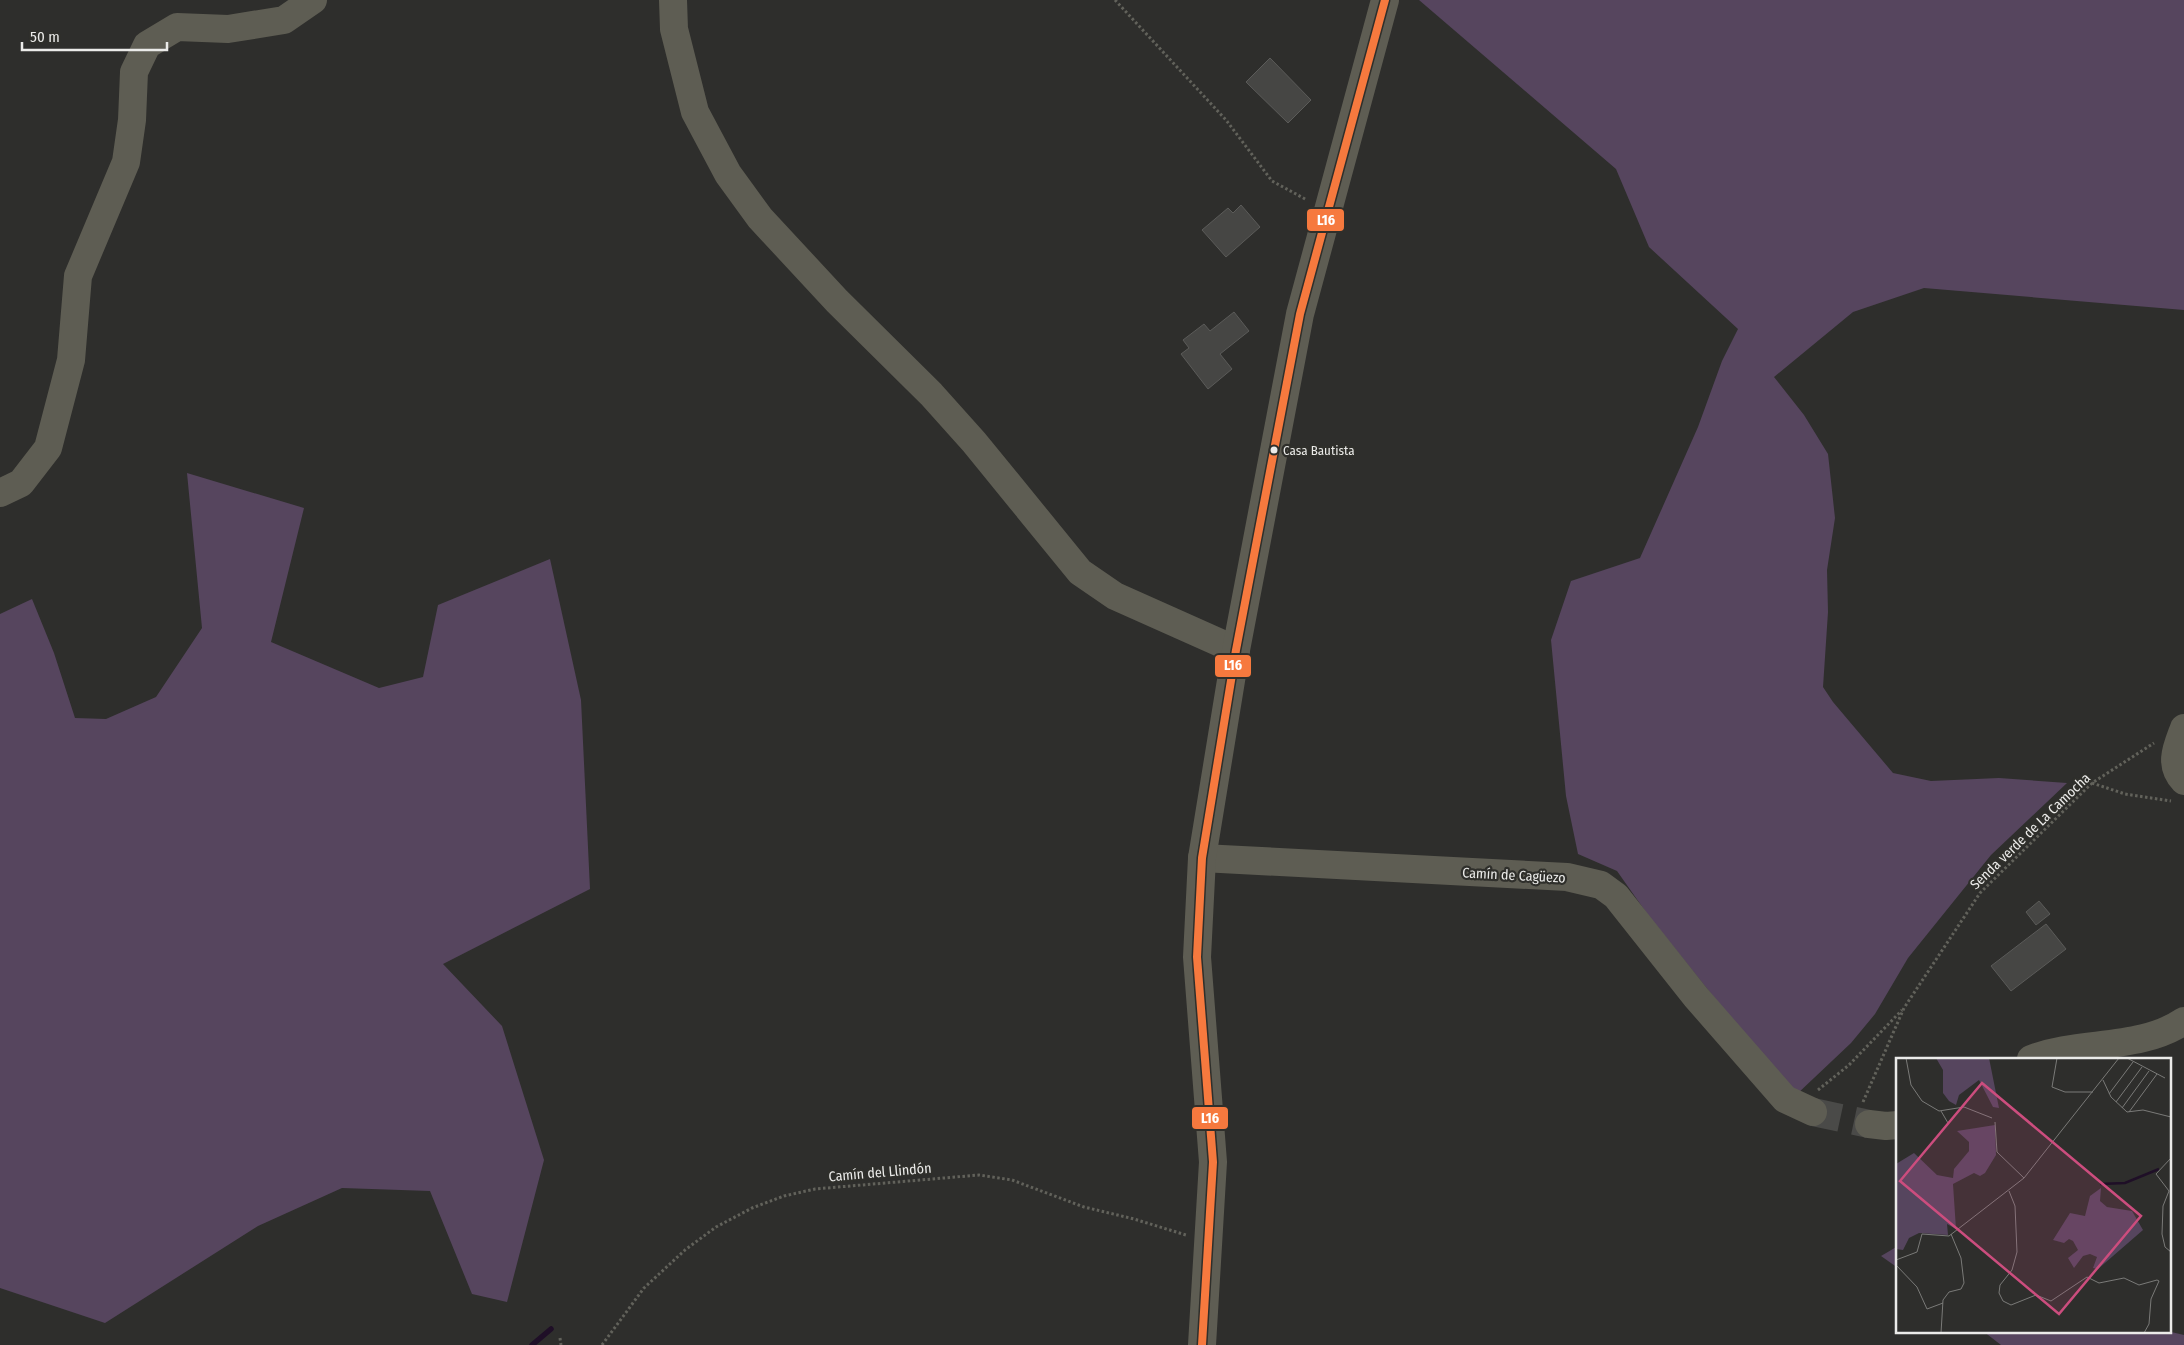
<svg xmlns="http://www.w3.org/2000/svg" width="2184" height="1345" viewBox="0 0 2184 1345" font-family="'Fira Sans Condensed',sans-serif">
	<rect width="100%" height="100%" fill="#2e2e2c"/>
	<g fill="#56455e">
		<polygon points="1419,0 2184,0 2184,310 1924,288 1853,312 1774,377 1804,415 1828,454 1835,518 1827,570 1828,612 1823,687 1833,702 1893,773 1931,781 1999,778 2067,783 1991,855 1908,958 1875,1014 1851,1043 1796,1095 1749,1041 1648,915 1617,871 1578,854 1566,796 1551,640 1571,581 1640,558 1698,427 1722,361 1738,329 1649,247 1616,169"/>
		<polygon points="187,473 304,508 271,642 379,688 423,677 438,605 550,559 581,700 590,889 443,964 502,1026 544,1160 507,1302 472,1294 430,1191 342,1188 258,1226 105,1323 0,1288 0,614 32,599 54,653 75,718 106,719 156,697 202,628"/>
		<polygon points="1898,1246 1898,1268 1881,1256"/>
		<polygon points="1983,1331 2167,1331 2184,1335 2184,1345 2001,1345"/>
	</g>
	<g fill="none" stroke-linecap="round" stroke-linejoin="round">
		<polyline stroke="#1f0f27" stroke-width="5.5" points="532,1345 551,1329"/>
	</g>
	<g fill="#464644" stroke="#5b5b59">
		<polygon points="1270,58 1311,100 1288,123 1246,82"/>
		<polygon points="1241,205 1260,227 1226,257 1202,230 1228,208 1233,213"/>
		<polygon points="1234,312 1249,331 1220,354 1232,369 1208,389 1181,354 1189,348 1183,340 1204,324 1210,331"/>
		<polygon points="2039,901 2050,914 2036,925 2026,912"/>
		<polygon points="2046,924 2066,949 2011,991 1991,966"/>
	</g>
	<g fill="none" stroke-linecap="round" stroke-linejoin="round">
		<polyline stroke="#4a4a48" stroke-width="28" stroke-dasharray="28 14" stroke-linecap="butt" points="1813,1112 1869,1124"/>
		<g stroke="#62625b" stroke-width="3" stroke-dasharray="2.5 2.5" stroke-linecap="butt">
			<polyline points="1115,0 1226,120 1272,181 1307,200"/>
			<polyline points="2092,783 2125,794 2171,801"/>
			<polyline points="1818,1090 1849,1065 1902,1010"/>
			<polyline points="1863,1102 1904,1008 1980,893 2092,783 2154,743"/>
			<polyline points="560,1338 561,1345"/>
			<polyline points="602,1345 644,1288 685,1250 716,1227 752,1208 784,1196 815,1189 979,1175 1012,1180 1084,1207 1134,1219 1186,1235"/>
		</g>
		<g stroke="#5e5d53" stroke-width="28">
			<polyline points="673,0 674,29 695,112 728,174 760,218 837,301 931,394 974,442 1080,572 1115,596 1236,650"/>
			<polyline points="0,493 21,483 48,448 71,360 78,276 126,162 132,120 134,72 147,45 177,27 228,29 284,20 313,0"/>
			<path d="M2184 728C2177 747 2168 764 2184 781"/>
			<polyline points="1202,858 1567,877 1601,885 1616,896 1696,997 1785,1099 1813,1112"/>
			<path d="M2031 1059C2080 1040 2139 1051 2184 1021"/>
			<polyline points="1869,1124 1886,1126 1898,1125"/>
			<polyline points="1202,1345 1213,1162 1197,957 1202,858 1236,650 1300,314 1385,0"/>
		</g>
		<g stroke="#2f2f2b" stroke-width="11">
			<polyline id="bus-1" points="1202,1345 1213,1162 1197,957 1202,858 1236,650 1300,314 1385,0"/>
		</g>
		<use href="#bus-1" stroke="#f6793e" stroke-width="8"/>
	</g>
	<circle fill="#ebebe9" stroke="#2f2f2b" stroke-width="2" cx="1274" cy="450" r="4.5"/>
	<g text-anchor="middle" stroke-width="4.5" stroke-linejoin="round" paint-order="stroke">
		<g font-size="13" fill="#ebebe9" stroke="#2f2f2b" text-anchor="start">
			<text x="1283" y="455">Casa Bautista</text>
		</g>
		<g font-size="14" fill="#ebebe9" stroke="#2f2f2b">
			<text transform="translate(2030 831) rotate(-44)" y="5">Senda verde de La Camocha</text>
			<text transform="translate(1514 875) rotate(3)" y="5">Camín de Cagüezo</text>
			<text transform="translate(880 1172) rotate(-5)" y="5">Camín del Llindón</text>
		</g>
	</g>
	<g transform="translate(1896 1058)">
		<rect width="275" height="275" fill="#2e2e2c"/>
		<path d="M40 0H93L103 50 97 49 83 22 63 37 60 47 53 43 47 35V12ZM99 67 100 97 89 115 84 118 78 115 57 126 60 171 51 166 52 177 23 175 13 180 7 192 0 191V106L18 95 41 117 57 120 58 111 73 93V84L61 73ZM205 130 204 143 211 149 236 153 247 172 202 211 197 210 201 199 194 196 187 198 178 210 172 200 182 192 177 183 173 181 168 185 157 182 174 155 189 158 194 138Z" fill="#56455e"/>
		<path fill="none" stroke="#1f0f27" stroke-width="2.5" d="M204 126 229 125 263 111"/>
		<path fill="none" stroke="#7a7a78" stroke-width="1" d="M10 0 15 27 26 43 43 53 68 49 96 60M161 0 156 29 169 34H197M231 0 269 20M207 22 215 39 231 54 247 52 275 59M213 36 237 4M220 44 246 9M226 50 253 13M45 53 52 65 48 70M233 54 261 16M99 64 101 94 128 120M275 100 260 116 273 133 267 148 266 176 269 189 275 194M113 133 119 148 121 194 116 212 104 227 103 235 107 243 115 247 140 237 155 243 191 219 203 225 228 220 243 227 261 222 263 223 255 241 253 266 248 275M0 202 21 194 26 176 53 178 128 120 223 0M0 207 21 229 31 251 47 245M45 275 47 242 53 234 65 231 68 225 65 200 55 176"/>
		<path fill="#cc4d7e" fill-opacity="0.15" stroke="#cc4d7e" stroke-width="2.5" d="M86 25 245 158 163 256 4 123Z"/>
		<rect width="275" height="275" fill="none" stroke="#ebebe9" stroke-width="2.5"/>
	</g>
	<g stroke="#2f2f2b" stroke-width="2">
		<rect x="1306" y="208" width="39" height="24" rx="5" fill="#f6793e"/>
		<rect x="1214" y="654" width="38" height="24" rx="5" fill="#f6793e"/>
		<rect x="1191" y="1106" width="38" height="24" rx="5" fill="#f6793e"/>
	</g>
	<g font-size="14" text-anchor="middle" font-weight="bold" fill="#fff">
		<text x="1326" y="225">L16</text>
		<text x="1233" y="670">L16</text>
		<text x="1210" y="1123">L16</text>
	</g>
	<path d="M22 42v8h145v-8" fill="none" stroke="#ebebe9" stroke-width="2.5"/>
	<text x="30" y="42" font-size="15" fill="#ebebe9" stroke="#2f2f2b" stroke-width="4" paint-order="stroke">50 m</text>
</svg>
